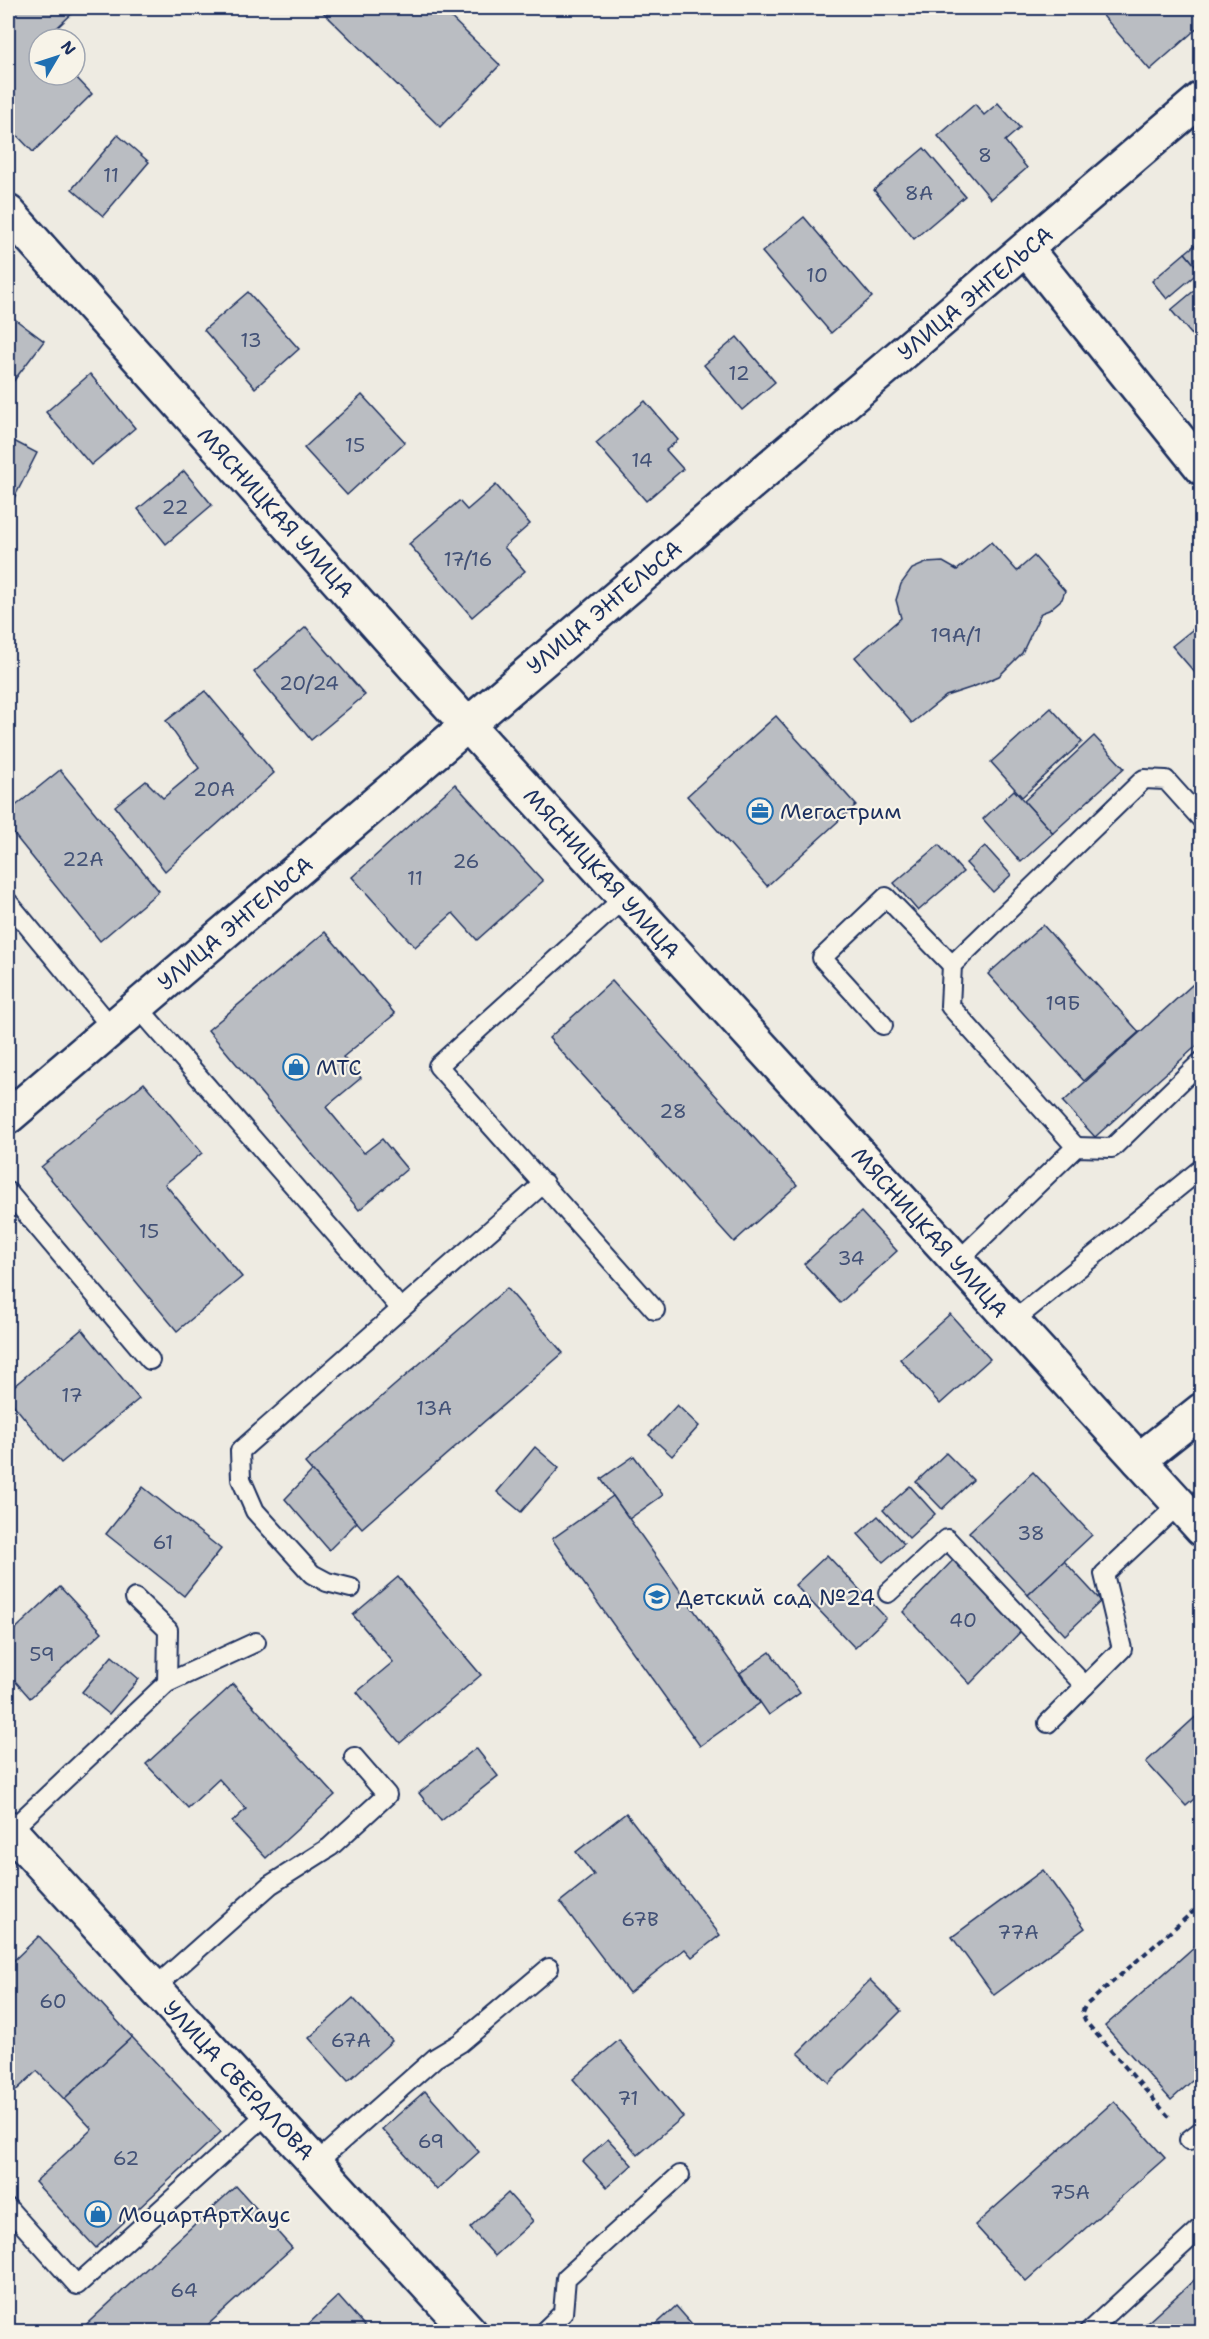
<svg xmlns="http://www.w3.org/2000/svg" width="1209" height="2339" viewBox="0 0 1209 2339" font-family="'Shantell Sans',sans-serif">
	<rect width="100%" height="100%" fill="#eeebe2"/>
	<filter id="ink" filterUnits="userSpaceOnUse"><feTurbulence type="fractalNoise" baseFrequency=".0167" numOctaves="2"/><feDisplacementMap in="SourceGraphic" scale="12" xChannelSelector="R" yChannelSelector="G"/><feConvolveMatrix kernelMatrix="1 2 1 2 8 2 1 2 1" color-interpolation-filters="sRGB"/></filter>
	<g filter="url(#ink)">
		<g fill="#babdc2" stroke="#1b2f5e" stroke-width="1.5">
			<polygon points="8,8 78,8 45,39 39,39 39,75 74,75 92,94 33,152 8,126"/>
			<polygon points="324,8 441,8 500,65 440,127 321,10"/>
			<polygon points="1101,8 1202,8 1202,24 1150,70 1098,10"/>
			<polygon points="998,103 1020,128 1005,141 1027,168 991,199 938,136 975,104 984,115"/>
			<polygon points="118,135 149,162 103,216 72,189"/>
			<polygon points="924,148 965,196 914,239 874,190"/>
			<polygon points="804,217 872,297 831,333 762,252"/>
			<polygon points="1202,239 1202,274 1185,253"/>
			<polygon points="1185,253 1200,271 1167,299 1152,281"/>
			<polygon points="1202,284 1202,347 1171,310"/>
			<polygon points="248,292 299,349 255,388 204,330"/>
			<polygon points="8,314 44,341 9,387 8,386"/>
			<polygon points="737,337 775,382 742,410 704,365"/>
			<polygon points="90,374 135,428 91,465 46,412"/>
			<polygon points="362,395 405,442 347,495 304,448"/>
			<polygon points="645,401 678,440 666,450 683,469 646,501 596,443"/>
			<polygon points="8,438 37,453 8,510"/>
			<polygon points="184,471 212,505 166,544 138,509"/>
			<polygon points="496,485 530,524 504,547 525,571 472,617 409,544 459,501 467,510"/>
			<polygon points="991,542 1017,571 1034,556 1065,591 1062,599 1049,610 1041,613 1022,653 999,676 973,687 946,696 912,723 855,657 901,618 896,600 901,584 912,569 926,563 943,562 957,570"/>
			<polygon points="1202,622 1202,681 1172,646"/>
			<polygon points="306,627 365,695 311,740 254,672"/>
			<polygon points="205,691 274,773 165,871 115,806 146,781 163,798 199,768 166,721"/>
			<polygon points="1051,708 1082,742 1022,797 991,762"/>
			<polygon points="776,716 856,805 767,886 687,796"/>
			<polygon points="1094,736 1124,768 1053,833 1024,801"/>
			<polygon points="60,770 159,891 100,941 8,827 8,812"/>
			<polygon points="455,784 543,881 477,940 453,913 415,947 352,877"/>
			<polygon points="1014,790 1053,833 1021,862 983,819"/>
			<polygon points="939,845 963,872 918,911 894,883"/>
			<polygon points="985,846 1011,875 993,892 966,863"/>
			<polygon points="1043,925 1139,1032 1084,1081 988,974"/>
			<polygon points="325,932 395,1014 343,1057 361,1078 326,1107 364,1153 382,1139 407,1169 359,1210 208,1030"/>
			<polygon points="1202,976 1202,1041 1095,1137 1063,1102"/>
			<polygon points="612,981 797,1185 734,1242 549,1038"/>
			<polygon points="144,1083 202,1153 165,1184 242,1277 177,1331 41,1167"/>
			<polygon points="861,1212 897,1251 840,1303 804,1264"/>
			<polygon points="507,1288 563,1353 362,1528 305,1463"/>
			<polygon points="950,1314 990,1359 940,1404 900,1359"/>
			<polygon points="82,1329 139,1399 61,1463 8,1398 8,1391"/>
			<polygon points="677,1405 699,1426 672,1456 649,1435"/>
			<polygon points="535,1447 559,1468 521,1512 497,1492"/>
			<polygon points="946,1453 973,1480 942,1509 916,1482"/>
			<polygon points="634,1456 663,1495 629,1519 601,1479"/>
			<polygon points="312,1471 357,1522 329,1550 285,1499"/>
			<polygon points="1033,1472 1092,1535 1028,1595 969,1532"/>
			<polygon points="910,1486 935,1514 909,1538 883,1510"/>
			<polygon points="143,1487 221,1549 184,1596 106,1534"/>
			<polygon points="613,1496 760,1703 700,1746 552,1539"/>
			<polygon points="878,1516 904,1544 883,1562 858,1534"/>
			<polygon points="827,1555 886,1618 855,1648 795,1585"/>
			<polygon points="955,1558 1024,1628 970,1684 903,1612"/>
			<polygon points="1064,1561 1101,1601 1065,1635 1028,1595"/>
			<polygon points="398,1577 481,1675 400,1743 357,1692 393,1662 353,1615"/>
			<polygon points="60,1587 102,1632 30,1698 8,1673 8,1636"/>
			<polygon points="770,1652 800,1693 769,1715 740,1673"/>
			<polygon points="112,1656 139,1679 109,1714 82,1692"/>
			<polygon points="233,1684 335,1795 266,1858 232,1822 246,1809 219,1779 188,1808 146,1764"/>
			<polygon points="1202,1711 1202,1792 1186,1806 1146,1762"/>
			<polygon points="476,1748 498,1776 441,1821 419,1793"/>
			<polygon points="626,1813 720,1935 692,1957 685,1949 629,1993 560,1902 594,1875 576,1852"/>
			<polygon points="1043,1870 1085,1928 994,1995 952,1937"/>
			<polygon points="39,1936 132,2037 64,2099 37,2071 8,2098 8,1966"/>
			<polygon points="1202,1940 1202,2072 1171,2100 1105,2026"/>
			<polygon points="870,1980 901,2011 829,2083 798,2053"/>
			<polygon points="353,1998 392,2041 348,2081 309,2038"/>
			<polygon points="132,2037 221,2132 96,2248 35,2182 92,2129 64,2099"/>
			<polygon points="619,2040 683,2117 638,2155 573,2079"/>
			<polygon points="425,2091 479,2152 437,2190 382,2129"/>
			<polygon points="1114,2101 1165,2158 1026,2281 975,2225"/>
			<polygon points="608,2139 632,2165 607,2187 583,2161"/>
			<polygon points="236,2186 292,2248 200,2332 78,2332"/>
			<polygon points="508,2193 533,2221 495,2256 470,2228"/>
			<polygon points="1202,2273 1202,2332 1137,2332"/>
			<polygon points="338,2296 370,2332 300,2332"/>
			<polygon points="676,2306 699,2332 648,2332"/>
		</g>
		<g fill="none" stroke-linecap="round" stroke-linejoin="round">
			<g stroke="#1b2f5e" stroke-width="22">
				<g id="service">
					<polyline points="624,898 438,1066 655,1310"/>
					<polyline points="8,902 112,1028"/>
					<polyline points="137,1006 401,1309"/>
					<polyline points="883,1025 822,958 886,897 952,965"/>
					<polyline points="1076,1147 950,1006 952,965 1144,779 1166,780 1202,820"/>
					<polyline points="8,1192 150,1360"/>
					<polyline points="957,1262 1076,1147 1112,1148 1202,1061"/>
					<polyline points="1012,1322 1202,1168"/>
					<polyline points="351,1588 327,1582 312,1574 255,1511 241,1479 240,1451 544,1183"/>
					<polyline points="888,1593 947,1539 1085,1686"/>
					<polyline points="135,1598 168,1630 167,1683"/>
					<polyline points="1048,1723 1122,1649 1104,1574 1179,1504"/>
					<polyline points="10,1831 167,1683 256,1642"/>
					<polyline points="154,1988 270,1885 330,1847 387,1795 354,1757"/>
					<polyline points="1189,2140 1202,2130"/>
					<polyline points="316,2163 435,2058 460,2043 549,1968"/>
					<polyline points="8,2208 77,2285 269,2112"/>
					<polyline points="543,2332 563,2313 566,2278 680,2175"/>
					<polyline points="1088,2332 1202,2227"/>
				</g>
			</g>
			<g stroke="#1b2f5e" stroke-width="38">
				<g id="minor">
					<polyline points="8,212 430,684 1202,1529"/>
					<polyline points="1026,249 1202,468"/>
					<polyline points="1139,1460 1202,1410"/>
				</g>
			</g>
			<g stroke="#1b2f5e" stroke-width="38">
				<polyline id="tertiary" points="8,1828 470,2332"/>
			</g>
			<g stroke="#1b2f5e" stroke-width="38">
				<polyline id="secondary" points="8,1117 1202,98"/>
			</g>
			<polyline stroke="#1b2f5e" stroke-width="4" stroke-dasharray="6 4.5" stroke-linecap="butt" points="1169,2117 1085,2021 1082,2013 1085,2006 1202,1904"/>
			<use href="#service" stroke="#f7f3e8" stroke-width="18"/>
			<use href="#minor" stroke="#f7f3e8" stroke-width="33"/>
			<use href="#tertiary" stroke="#f7f3e8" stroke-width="33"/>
			<use href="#secondary" stroke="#f7f3e8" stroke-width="33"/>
		</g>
	</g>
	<defs>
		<g id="office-ring" transform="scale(1.35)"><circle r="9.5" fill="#f7f3e8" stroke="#1f6fb2" stroke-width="1.5"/><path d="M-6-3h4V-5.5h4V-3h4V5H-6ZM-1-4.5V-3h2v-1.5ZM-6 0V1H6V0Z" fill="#1f6fb2"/></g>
		<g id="shop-ring" transform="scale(1.35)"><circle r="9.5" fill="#f7f3e8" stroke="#1f6fb2" stroke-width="1.5"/><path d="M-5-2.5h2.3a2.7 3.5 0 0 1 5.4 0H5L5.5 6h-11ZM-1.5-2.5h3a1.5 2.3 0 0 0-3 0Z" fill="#1f6fb2"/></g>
		<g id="school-ring" transform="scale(1.35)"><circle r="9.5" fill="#f7f3e8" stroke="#1f6fb2" stroke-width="1.5"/><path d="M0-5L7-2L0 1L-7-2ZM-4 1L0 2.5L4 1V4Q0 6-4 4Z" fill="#1f6fb2"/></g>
	</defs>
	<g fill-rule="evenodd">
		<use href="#office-ring" x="760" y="811"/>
		<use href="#shop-ring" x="296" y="1067"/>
		<use href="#school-ring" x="657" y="1597"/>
		<use href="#shop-ring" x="98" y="2214"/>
	</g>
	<g text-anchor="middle" stroke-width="4.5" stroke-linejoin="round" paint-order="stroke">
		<g font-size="20" fill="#435277">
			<text x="985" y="162">8</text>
			<text x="111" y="182">11</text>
			<text x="919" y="200">8А</text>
			<text x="817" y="282">10</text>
			<text x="251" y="347">13</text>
			<text x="739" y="380">12</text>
			<text x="355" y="452">15</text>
			<text x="642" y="467">14</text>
			<text x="175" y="514">22</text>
			<text x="468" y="566">17/16</text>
			<text x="956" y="642">19А/1</text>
			<text x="309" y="690">20/24</text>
			<text x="214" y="796">20А</text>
			<text x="83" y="866">22А</text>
			<text x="466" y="868">26</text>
			<text x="415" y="885">11</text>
			<text x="1063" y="1010">19Б</text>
			<text x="673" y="1118">28</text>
			<text x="149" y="1238">15</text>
			<text x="851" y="1265">34</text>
			<text x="72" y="1402">17</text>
			<text x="434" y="1415">13А</text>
			<text x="1031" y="1540">38</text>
			<text x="163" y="1549">61</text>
			<text x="963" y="1627">40</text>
			<text x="42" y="1661">59</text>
			<text x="640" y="1926">67В</text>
			<text x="1018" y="1939">77А</text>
			<text x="53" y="2008">60</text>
			<text x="351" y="2047">67А</text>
			<text x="628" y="2105">71</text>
			<text x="431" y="2148">69</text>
			<text x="126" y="2165">62</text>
			<text x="1070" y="2199">75А</text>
			<text x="184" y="2297">64</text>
		</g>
		<g font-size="22" fill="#1b2f5e" stroke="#f7f3e8">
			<text transform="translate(975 293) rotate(-40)" y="8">УЛИЦА ЭНГЕЛЬСА</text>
			<text transform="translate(276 512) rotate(48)" y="8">МЯСНИЦКАЯ УЛИЦА</text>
			<text transform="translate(604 607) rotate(-40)" y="8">УЛИЦА ЭНГЕЛЬСА</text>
			<text transform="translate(602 873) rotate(48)" y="8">МЯСНИЦКАЯ УЛИЦА</text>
			<text transform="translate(235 923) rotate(-40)" y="8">УЛИЦА ЭНГЕЛЬСА</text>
			<text transform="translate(930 1232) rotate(48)" y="8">МЯСНИЦКАЯ УЛИЦА</text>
			<text transform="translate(239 2080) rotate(47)" y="8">УЛИЦА СВЕРДЛОВА</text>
		</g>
		<g font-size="22" fill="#1b2f5e" stroke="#f7f3e8" text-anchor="start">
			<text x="780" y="819">Мегастрим</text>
			<text x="316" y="1075">МТС</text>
			<text x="676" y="1605">Детский сад №24</text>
			<text x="118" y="2222">МоцартАртХаус</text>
		</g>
	</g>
	<rect width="1209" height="2339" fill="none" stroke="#f7f3e8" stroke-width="30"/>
	<rect x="15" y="15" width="1179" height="2309" fill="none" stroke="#1b2f5e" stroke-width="2" filter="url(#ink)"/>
	<g transform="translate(57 57) rotate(51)"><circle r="28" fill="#f7f3e8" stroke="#9fa5b1" stroke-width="1.5"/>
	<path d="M0-4.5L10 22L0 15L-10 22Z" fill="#1f6fb2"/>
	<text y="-9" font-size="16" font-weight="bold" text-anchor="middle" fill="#1b2f5e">N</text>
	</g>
</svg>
